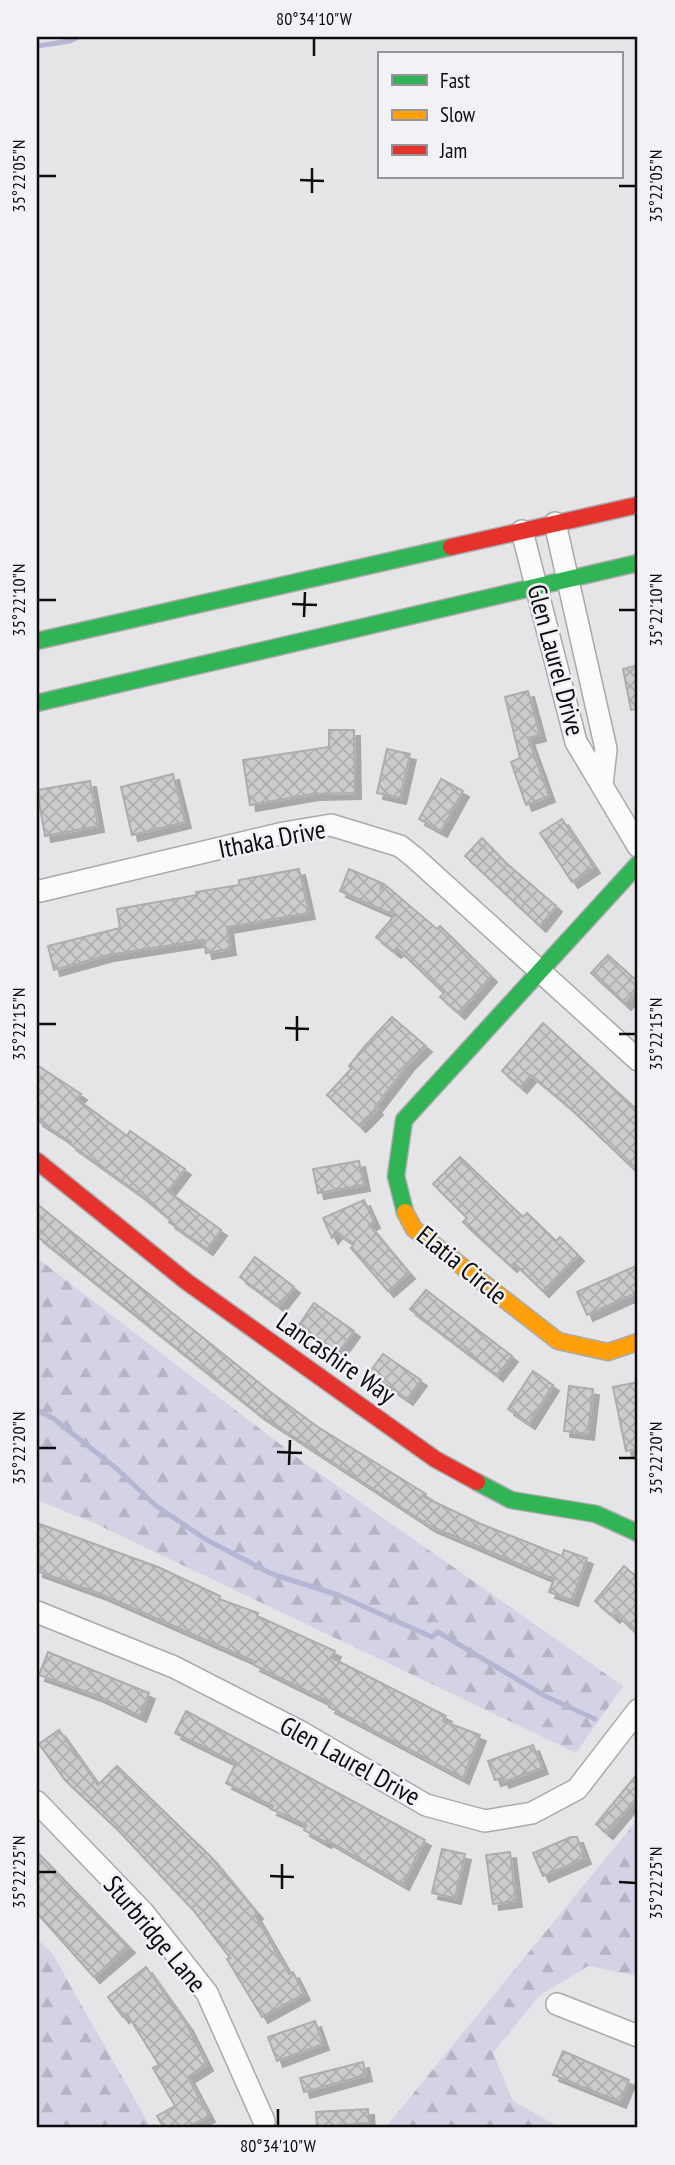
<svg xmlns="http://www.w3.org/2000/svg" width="675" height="2165" viewBox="0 0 675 2165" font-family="'PT Sans Narrow',sans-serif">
	<defs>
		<pattern id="forest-firs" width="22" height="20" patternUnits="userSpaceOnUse" patternTransform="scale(1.75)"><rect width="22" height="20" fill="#d3d3e5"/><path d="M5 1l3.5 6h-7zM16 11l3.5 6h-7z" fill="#b4b4c3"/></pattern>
		<pattern id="building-cross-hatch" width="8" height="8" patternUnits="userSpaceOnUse" patternTransform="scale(1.75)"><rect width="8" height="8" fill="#cccccd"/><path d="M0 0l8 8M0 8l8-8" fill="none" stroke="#aeaeaf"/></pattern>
		<filter id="shadow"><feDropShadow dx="6" dy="6" stdDeviation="0" flood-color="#0004"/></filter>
	</defs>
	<rect width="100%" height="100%" fill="#e5e5e8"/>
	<g fill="url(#forest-firs)">
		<polygon points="37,1258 306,1464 623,1686 576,1753 92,1522 37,1500"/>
		<polygon points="638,1819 638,1976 588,1966 539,1996 493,2053 513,2101 561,2128 385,2128"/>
		<polygon points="37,1939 52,1953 151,2128 37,2128"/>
	</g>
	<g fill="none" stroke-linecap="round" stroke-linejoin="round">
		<g stroke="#b7b5d4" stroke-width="5">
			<polyline points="37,46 70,41 78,37"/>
			<polyline points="37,1410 54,1419 117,1469 155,1505 205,1539 272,1574 338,1595 432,1637 438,1632 545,1696 595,1719"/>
		</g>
	</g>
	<g fill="url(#building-cross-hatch)" stroke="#adadb0" stroke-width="2" filter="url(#shadow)">
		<polygon points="638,665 638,709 631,710 623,669"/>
		<polygon points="528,691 540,735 528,738 549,796 526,805 511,762 520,758 505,697"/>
		<polygon points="329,730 354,730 355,793 313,794 250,805 243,760 329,747"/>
		<polygon points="387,749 410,754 400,798 377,793"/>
		<polygon points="173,774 185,822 132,835 121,787"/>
		<polygon points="441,779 463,791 441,831 419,819"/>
		<polygon points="90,781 98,826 45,836 37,790"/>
		<polygon points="562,819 594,867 572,882 540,833"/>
		<polygon points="482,838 506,863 556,906 540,926 465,856"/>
		<polygon points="299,869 309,913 227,927 230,949 206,953 204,940 108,955 54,970 48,946 120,928 117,909 197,895 196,892 239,885 239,880"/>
		<polygon points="349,869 382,883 380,891 384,884 437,929 440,926 491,976 459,1013 440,997 444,993 398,949 395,952 376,937 395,915 340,891"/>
		<polygon points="608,955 638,982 638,989 625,1004 591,973"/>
		<polygon points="392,1017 426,1046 409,1063 375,1107 377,1109 360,1126 327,1095 352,1068 349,1066 364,1047"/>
		<polygon points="543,1023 638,1111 638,1173 569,1107 531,1075 521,1087 502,1071"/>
		<polygon points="37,1065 81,1094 77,1099 127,1136 130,1131 185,1169 168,1191 221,1230 207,1249 169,1222 171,1220 137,1192 70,1144 71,1142 37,1120"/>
		<polygon points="460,1157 523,1217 527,1213 556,1241 560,1237 578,1255 543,1291 514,1263 511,1266 481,1239 463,1222 467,1218 433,1184"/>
		<polygon points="359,1161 364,1185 318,1193 313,1169"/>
		<polygon points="364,1200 374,1222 369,1225 409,1273 388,1291 351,1248 354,1244 337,1232 332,1238 323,1218"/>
		<polygon points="37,1204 273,1394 318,1427 426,1494 424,1497 481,1524 562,1556 564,1550 587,1558 572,1600 549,1592 554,1579 430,1526 259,1414 37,1236"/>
		<polygon points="255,1257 294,1287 279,1306 240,1277"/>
		<polygon points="638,1265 638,1292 587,1315 577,1292"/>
		<polygon points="426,1290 512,1356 497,1375 410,1309"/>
		<polygon points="314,1303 354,1331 339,1352 299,1325"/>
		<polygon points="383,1354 421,1380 407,1399 369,1373"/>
		<polygon points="533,1371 553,1385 529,1423 508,1409"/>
		<polygon points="638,1382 638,1449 626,1451 613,1387"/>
		<polygon points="569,1386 593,1389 588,1434 564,1431"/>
		<polygon points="37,1523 158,1567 220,1596 219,1599 258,1613 257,1616 335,1651 332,1658 446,1716 443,1721 480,1735 463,1778 329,1707 331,1703 254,1665 256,1662 101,1594 37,1571"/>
		<polygon points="624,1566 638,1578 638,1635 616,1614 614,1617 595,1601"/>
		<polygon points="48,1652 149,1693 140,1716 98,1696 39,1675"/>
		<polygon points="186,1711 425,1840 403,1884 327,1840 325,1842 304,1830 306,1825 271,1809 273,1806 226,1783 236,1763 175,1733"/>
		<polygon points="59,1730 98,1785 117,1766 211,1857 257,1913 255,1915 289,1974 293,1972 304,1994 262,2017 227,1959 230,1958 194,1911 116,1828 65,1780 39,1744"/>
		<polygon points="533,1745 542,1768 503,1782 502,1778 495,1780 488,1761"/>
		<polygon points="638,1773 638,1796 607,1833 596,1824"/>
		<polygon points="571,1837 577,1837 585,1858 543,1876 533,1853"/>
		<polygon points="442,1849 465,1854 455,1898 432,1893"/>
		<polygon points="37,1852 129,1947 94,1977 37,1913"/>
		<polygon points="510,1852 516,1901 493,1904 486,1855"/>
		<polygon points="146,1967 187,2025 207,2065 188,2077 209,2116 186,2128 164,2128 157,2116 175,2106 153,2068 159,2065 127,2014 123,2017 108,1997"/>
		<polygon points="315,2021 323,2044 277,2061 268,2037"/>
		<polygon points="563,2051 629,2080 620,2102 553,2075"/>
		<polygon points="363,2062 366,2075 304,2092 300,2078"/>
		<polygon points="368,2109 369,2123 317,2127 316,2112"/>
	</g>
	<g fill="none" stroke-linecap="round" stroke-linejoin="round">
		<g stroke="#aaaaac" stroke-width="24">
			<g id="street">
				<polyline points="555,523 606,749 602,785"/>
				<polyline points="522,531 576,742 638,846"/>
				<polyline points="40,891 284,833 331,825 400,846 414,857 638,1060"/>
				<polyline points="37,1612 174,1667 301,1732 426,1805 485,1821 532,1813 577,1789 638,1710"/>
				<polyline points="37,1802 143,1912 207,1993 264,2121"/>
				<polyline points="557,2004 638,2036"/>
			</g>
		</g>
		<g stroke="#aaaaac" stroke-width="19">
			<g id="fast">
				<polyline points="37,641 451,547"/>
				<polyline points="37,703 638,563"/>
				<polyline points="405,1212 396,1176 404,1120 638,864"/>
				<polyline points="477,1482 511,1500 596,1514 638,1533"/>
			</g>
		</g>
		<g stroke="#aaaaac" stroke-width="19">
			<polyline id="slow" points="405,1212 414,1229 558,1341 608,1352 638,1342"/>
		</g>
		<g stroke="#aaaaac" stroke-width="19">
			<g id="jam">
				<polyline points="451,547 638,505"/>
				<polyline points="37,1161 187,1282 435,1459 477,1482"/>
			</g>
		</g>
		<use href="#street" stroke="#fbfbfc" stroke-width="21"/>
		<use href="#fast" stroke="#30b455" stroke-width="16"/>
		<use href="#slow" stroke="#ff9f0a" stroke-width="16"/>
		<use href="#jam" stroke="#e5322d" stroke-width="16"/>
	</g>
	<path fill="none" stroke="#0d0d0f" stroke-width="2.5" d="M314 56V38M38 176H56M300 180 324 181M619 186H636M312 193V168M38 600H56M292 604 317 605M619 610H636M304 617 305 592M38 1024H56M285 1028 309 1029M619 1034H636M297 1041V1016M38 1448H56M277 1452 302 1453M619 1458H636M289 1465 290 1440M38 1872H56M270 1876 294 1877M619 1882 636 1883M282 1889V1864M278 2126V2109"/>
	<g text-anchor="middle" stroke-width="5" stroke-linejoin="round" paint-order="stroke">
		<g font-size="26" fill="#0d0d0f" stroke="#f2f1f6">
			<text transform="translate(556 660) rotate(75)" y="9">Glen Laurel Drive</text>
			<text transform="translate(272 839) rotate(-11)" y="9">Ithaka Drive</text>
			<text transform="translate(462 1265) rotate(39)" y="9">Elatia Circle</text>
			<text transform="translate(336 1358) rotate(35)" y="9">Lancashire Way</text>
			<text transform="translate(350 1761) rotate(29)" y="9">Glen Laurel Drive</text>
			<text transform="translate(155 1934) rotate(50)" y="9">Sturbridge Lane</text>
		</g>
	</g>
	<rect width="675" height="2165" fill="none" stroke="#f2f1f6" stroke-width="77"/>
	<rect x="378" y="52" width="245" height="126" fill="#f2f1f6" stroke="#96969a" stroke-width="2"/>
	<rect x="392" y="75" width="35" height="10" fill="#30b455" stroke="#96969a" stroke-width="2"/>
	<text x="440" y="88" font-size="21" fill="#0d0d0f">Fast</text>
	<rect x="392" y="110" width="35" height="10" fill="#ff9f0a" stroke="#96969a" stroke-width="2"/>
	<text x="440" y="122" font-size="21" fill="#0d0d0f">Slow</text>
	<rect x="392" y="145" width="35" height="10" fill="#e5322d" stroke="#96969a" stroke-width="2"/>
	<text x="440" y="158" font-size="21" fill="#0d0d0f">Jam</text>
	<rect x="38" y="38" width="598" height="2088" fill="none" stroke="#0d0d0f" stroke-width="2.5"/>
	<g font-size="18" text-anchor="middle" fill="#0d0d0f">
		<text x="314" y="25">80°34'10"W</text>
		<text transform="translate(19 176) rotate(-90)" y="6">35°22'05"N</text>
		<text transform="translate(656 186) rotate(-90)" y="6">35°22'05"N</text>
		<text transform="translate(19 600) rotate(-90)" y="6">35°22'10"N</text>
		<text transform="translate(656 610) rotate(-90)" y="6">35°22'10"N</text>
		<text transform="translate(19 1024) rotate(-90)" y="6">35°22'15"N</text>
		<text transform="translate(656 1034) rotate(-90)" y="6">35°22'15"N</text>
		<text transform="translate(19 1448) rotate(-90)" y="6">35°22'20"N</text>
		<text transform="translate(656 1458) rotate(-90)" y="6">35°22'20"N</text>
		<text transform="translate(19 1872) rotate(-90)" y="6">35°22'25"N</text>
		<text transform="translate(656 1883) rotate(-90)" y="6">35°22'25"N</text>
		<text x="278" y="2152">80°34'10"W</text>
	</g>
</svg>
